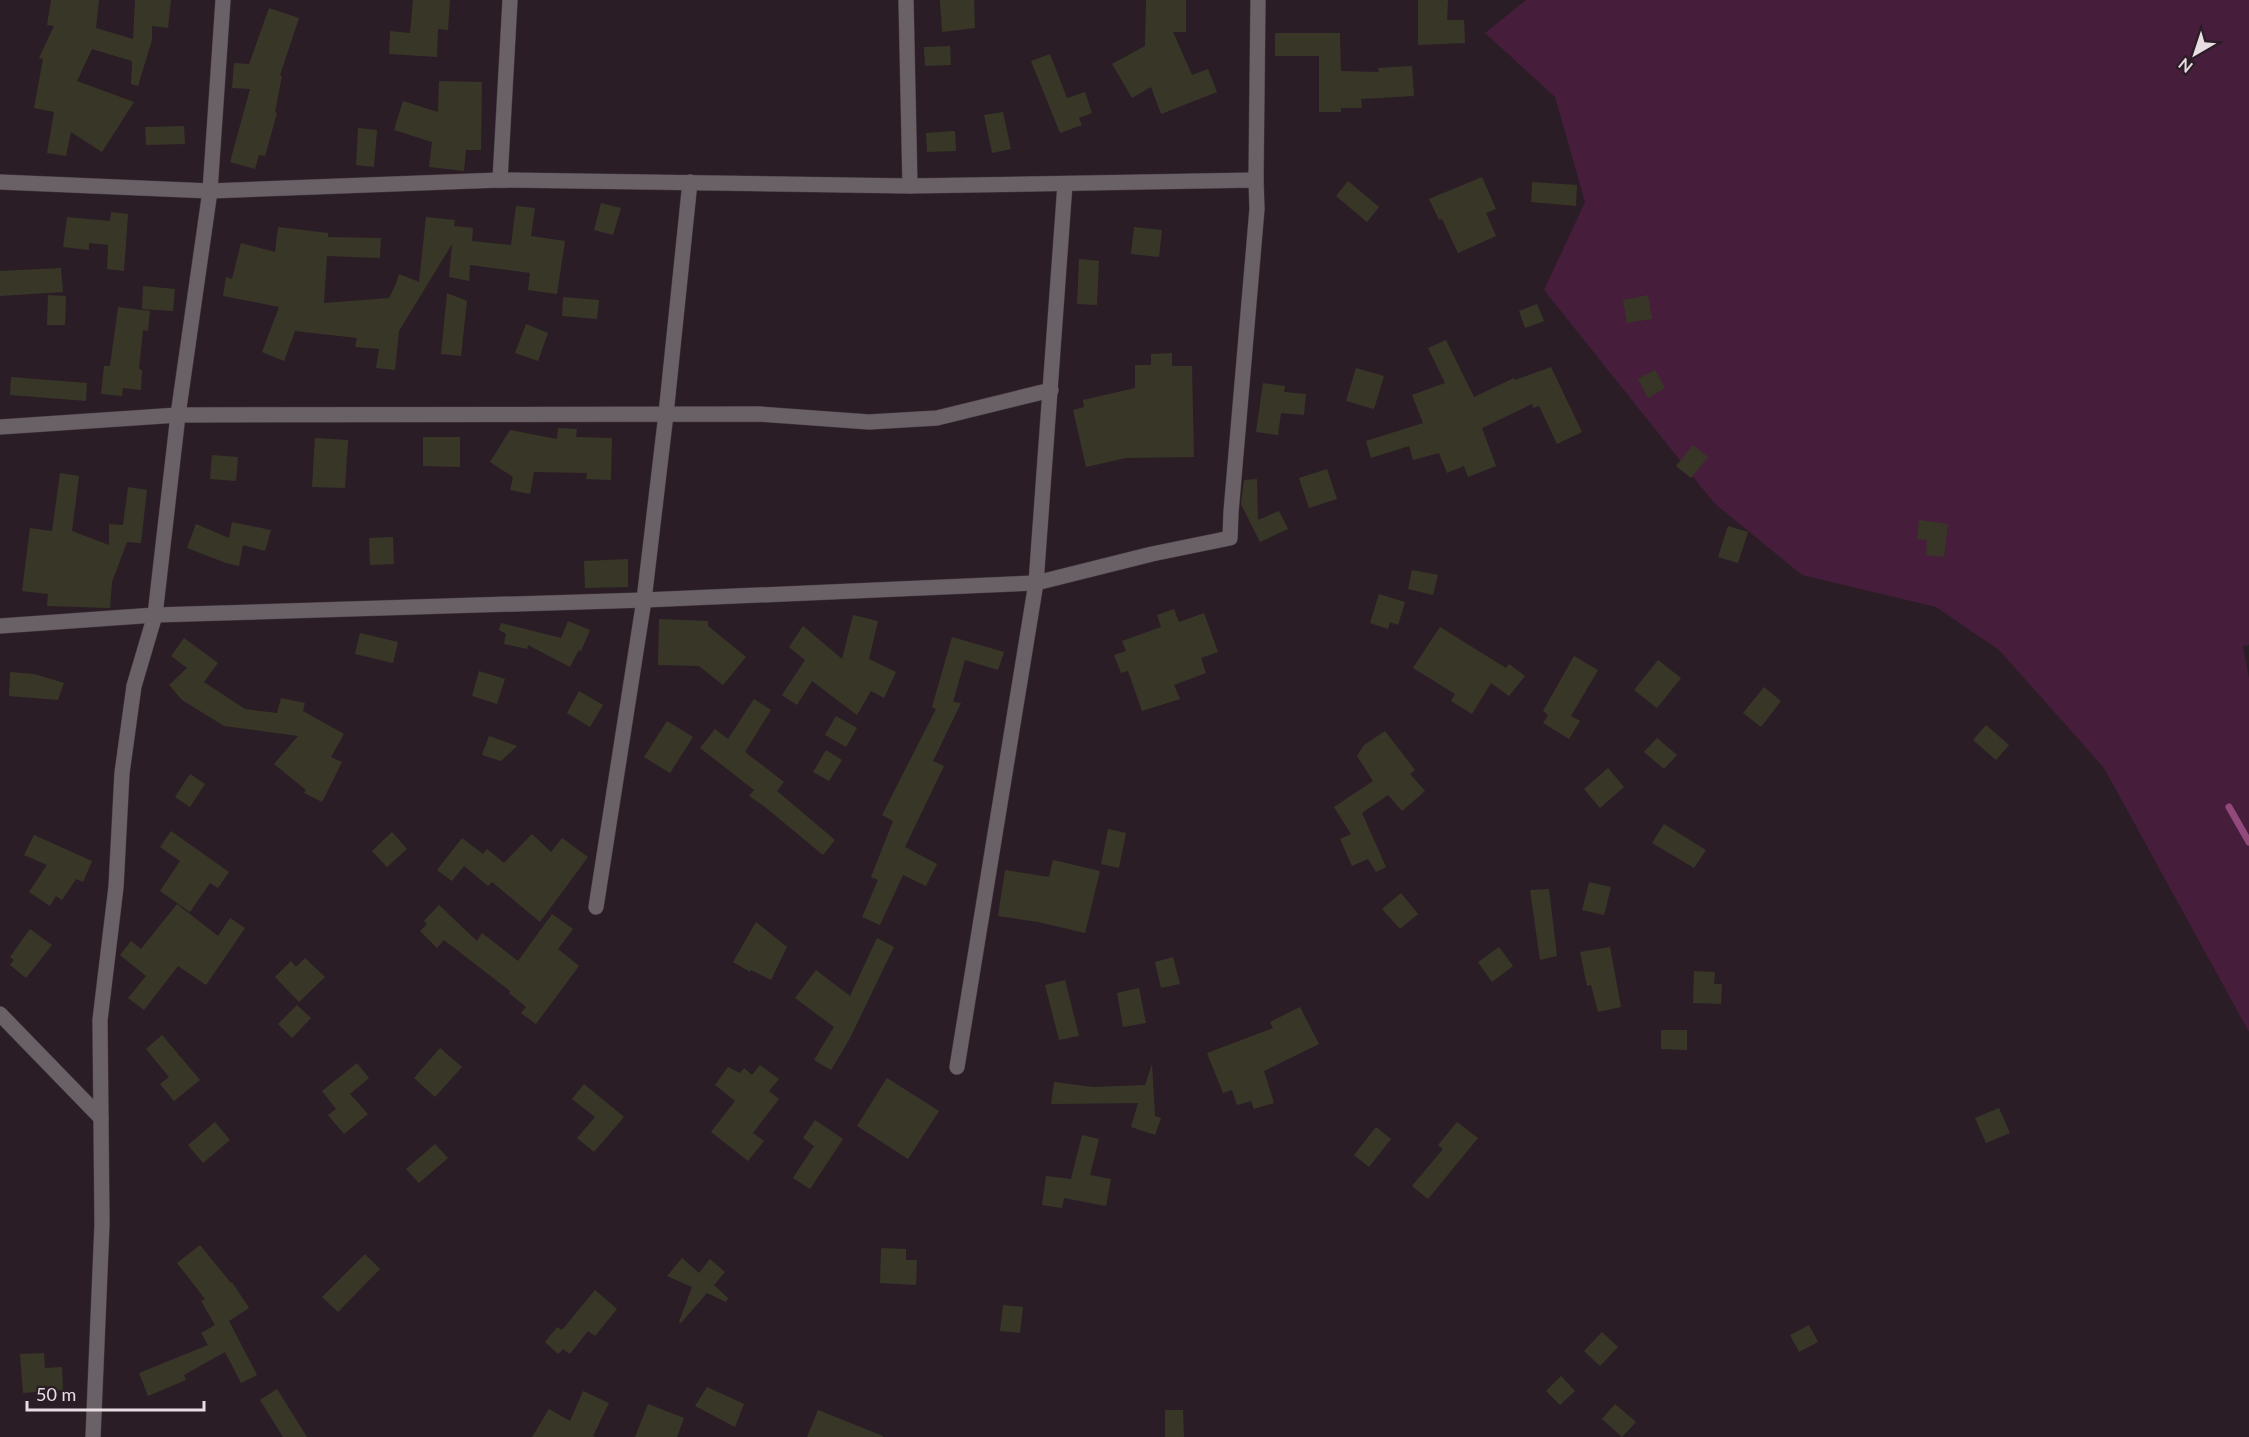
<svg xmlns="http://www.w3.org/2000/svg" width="2249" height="1437" viewBox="0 0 2249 1437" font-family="Lato,sans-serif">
	<rect width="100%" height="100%" fill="#2b1d26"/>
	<polygon fill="#461d3a" points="1526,0 2249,0 2249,645 2243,646 2249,678 2249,1032 2104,768 1999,650 1936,607 1802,575 1714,503 1544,290 1585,202 1555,97 1485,33"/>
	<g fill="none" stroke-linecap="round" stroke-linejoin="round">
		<polyline stroke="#924a7c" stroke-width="7" points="2229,807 2249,842"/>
	</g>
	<g fill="#383727">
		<polygon points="51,0 99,0 96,28 133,39 135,0 171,0 168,28 152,26 152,40 138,86 131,84 132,61 92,49 77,81 134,102 102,152 71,132 66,156 47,153 54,112 34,108 43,59 39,58 54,26 47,25"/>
		<polygon points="413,0 450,0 448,30 438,29 437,57 389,54 390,31 410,33"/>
		<polygon points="940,0 974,0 975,28 942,32"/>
		<polygon points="1146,0 1186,0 1186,32 1173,32 1192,75 1208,69 1217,92 1161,114 1151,87 1132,98 1112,64 1145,46"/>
		<polygon points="1418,0 1448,0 1447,20 1464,20 1465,43 1418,45"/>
		<polygon points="269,8 299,18 280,75 282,76 275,112 277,113 265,156 259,155 255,169 230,162 250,89 232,88 234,63 249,64"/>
		<polygon points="1275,33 1340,33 1341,71 1379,72 1378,68 1412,66 1414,96 1361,99 1362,108 1341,108 1341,112 1319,112 1319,56 1275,56"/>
		<polygon points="950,46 951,65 925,66 924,47"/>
		<polygon points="1050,54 1067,98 1085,92 1092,113 1079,118 1082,125 1060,133 1031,61"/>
		<polygon points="439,81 482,82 481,150 466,150 464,171 429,167 432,142 394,130 403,101 438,112"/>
		<polygon points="1003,112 1011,149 992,153 984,115"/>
		<polygon points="184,126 185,144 146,145 145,127"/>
		<polygon points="358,128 377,130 374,167 356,165"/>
		<polygon points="955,131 956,151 927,152 926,133"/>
		<polygon points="1482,177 1496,209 1486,213 1496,236 1458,253 1442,219 1439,220 1429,199"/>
		<polygon points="1348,181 1379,207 1367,222 1336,196"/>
		<polygon points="1532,182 1577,185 1576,206 1531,202"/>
		<polygon points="601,203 621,208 613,235 594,230"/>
		<polygon points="516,206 535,208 531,236 565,241 557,294 528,290 530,273 470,265 469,281 449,277 452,244 399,331 395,370 376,368 379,349 355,347 357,338 295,331 284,361 262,352 279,307 223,296 226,277 232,279 241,243 275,252 278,227 328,233 328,237 381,238 380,258 327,256 324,303 389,298 395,286 399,274 419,282 426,217 455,220 454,226 473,228 472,241 511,245"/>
		<polygon points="111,212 128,214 124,271 107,269 108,245 89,243 89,250 63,247 67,217 110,221"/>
		<polygon points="1134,227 1162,230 1159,257 1131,254"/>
		<polygon points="1079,259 1099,261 1097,305 1077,304"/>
		<polygon points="61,268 63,292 0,296 0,271"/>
		<polygon points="143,286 175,289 173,311 142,309"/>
		<polygon points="447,293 467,301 461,356 441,354"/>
		<polygon points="48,295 66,296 65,325 47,325"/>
		<polygon points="1648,295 1652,319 1627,323 1623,300"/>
		<polygon points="563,297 599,300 597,319 562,316"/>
		<polygon points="1537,304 1544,321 1525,328 1519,311"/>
		<polygon points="118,307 150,311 148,331 143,330 139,369 142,370 141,390 123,388 122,396 101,394 104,366 110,366"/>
		<polygon points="526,324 548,333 538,361 515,353"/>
		<polygon points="1446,340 1474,397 1514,378 1515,380 1551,367 1582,432 1557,444 1539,406 1533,408 1532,404 1482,428 1496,466 1468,477 1464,466 1447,473 1439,453 1413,460 1409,446 1371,458 1366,441 1423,423 1412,395 1445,383 1428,348"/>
		<polygon points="1172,353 1172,366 1192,366 1194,457 1126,458 1086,467 1073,410 1084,407 1083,400 1135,388 1135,365 1151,365 1151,354"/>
		<polygon points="1356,368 1384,376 1374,409 1346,401"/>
		<polygon points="1655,370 1665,388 1648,398 1638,379"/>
		<polygon points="11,377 87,383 86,401 10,395"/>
		<polygon points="1263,383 1285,386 1284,392 1306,394 1304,415 1281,413 1278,435 1256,432"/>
		<polygon points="558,428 577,429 576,437 612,438 611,480 586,479 587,473 534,472 530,494 510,490 513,477 490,462 510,430 557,439"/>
		<polygon points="423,437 460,437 460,467 423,466"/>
		<polygon points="315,438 348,440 345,488 312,487"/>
		<polygon points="1693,445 1708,457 1691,478 1676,466"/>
		<polygon points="212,455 238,457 236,481 210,479"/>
		<polygon points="1327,469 1337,499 1309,508 1299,478"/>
		<polygon points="60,473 79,476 72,531 109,545 109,524 123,525 128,487 147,490 141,543 127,542 112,582 110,608 47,606 48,594 22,591 30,528 52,531"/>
		<polygon points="1257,479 1258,520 1279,511 1288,529 1260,542 1241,504 1244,480"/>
		<polygon points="1919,520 1948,524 1944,557 1926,555 1927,540 1917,539"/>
		<polygon points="232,522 271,530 265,551 243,545 239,566 226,563 187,548 196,524 229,538"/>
		<polygon points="1728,526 1748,532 1738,563 1718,557"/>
		<polygon points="393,537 394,564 370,565 369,538"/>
		<polygon points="628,559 628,587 585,588 584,561"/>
		<polygon points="1412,570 1438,575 1433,595 1408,589"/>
		<polygon points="1379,594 1405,602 1398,625 1390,622 1388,629 1370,623"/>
		<polygon points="1174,609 1179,622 1204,613 1218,652 1201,658 1206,673 1174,685 1180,699 1142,711 1128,671 1121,673 1114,655 1126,651 1122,641 1161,627 1157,615"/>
		<polygon points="853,615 878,621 869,659 896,672 884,698 871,691 857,715 812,681 797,705 782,695 805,660 789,647 803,626 842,659"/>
		<polygon points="659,619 708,621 708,626 746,657 723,685 699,666 658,665"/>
		<polygon points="568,621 590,630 581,651 579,650 570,667 528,645 527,649 504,644 506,634 499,630 501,623 561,638"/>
		<polygon points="1440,627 1506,668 1509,664 1525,676 1509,696 1491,683 1472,714 1451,701 1455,694 1413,668"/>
		<polygon points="360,633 398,642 393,663 355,654"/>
		<polygon points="952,637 1004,652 998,670 965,660 953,702 961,703 933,761 944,766 905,847 937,864 926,886 903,875 880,925 862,917 878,880 871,877 893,821 882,815 936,709 932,707"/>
		<polygon points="184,638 218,663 204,682 245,709 277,713 281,698 305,703 303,711 344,734 331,757 342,762 322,802 304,793 306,790 274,764 298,736 224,726 182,700 169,685 187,668 171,656"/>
		<polygon points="1574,656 1598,670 1571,716 1580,721 1569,739 1543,723 1548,715 1543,711"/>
		<polygon points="1658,660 1681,678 1657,708 1634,690"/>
		<polygon points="479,671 505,679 497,704 472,696"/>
		<polygon points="10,672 34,674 64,683 58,700 9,696"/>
		<polygon points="1764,687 1781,701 1761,727 1743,713"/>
		<polygon points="579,691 603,705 590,727 567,713"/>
		<polygon points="754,699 771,710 745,752 784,782 777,791 835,840 823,855 765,807 749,796 754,790 700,748 715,729 728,739"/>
		<polygon points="836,716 857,728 846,747 825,735"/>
		<polygon points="667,721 693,737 670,773 644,757"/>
		<polygon points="1986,725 2009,745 1996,760 1973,740"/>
		<polygon points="1385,731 1415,770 1410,774 1425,791 1402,811 1388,795 1362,813 1386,867 1376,872 1368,859 1352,866 1340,839 1351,834 1334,807 1373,781 1357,756 1364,745"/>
		<polygon points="489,736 517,746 501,761 482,755"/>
		<polygon points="1657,738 1677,755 1664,769 1644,752"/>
		<polygon points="826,750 842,760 829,781 813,772"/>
		<polygon points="1608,768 1624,787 1600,808 1584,789"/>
		<polygon points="190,774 205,784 190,807 175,797"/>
		<polygon points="1664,824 1706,850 1694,868 1652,843"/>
		<polygon points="1108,829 1126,833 1119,868 1101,864"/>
		<polygon points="171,831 229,872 218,888 210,883 190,912 160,891 180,861 160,847"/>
		<polygon points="392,832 407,849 387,867 372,851"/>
		<polygon points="532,834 551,852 562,838 588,857 540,922 492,882 488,886 464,866 452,881 437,870 462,838 483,854 487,849 504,863"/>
		<polygon points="34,835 92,861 83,882 76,879 62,900 56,896 50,906 29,892 47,865 24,855"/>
		<polygon points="1053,860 1100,871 1085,933 1038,922 998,916 1005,870 1049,877"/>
		<polygon points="1589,882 1611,887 1604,915 1582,910"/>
		<polygon points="1549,889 1557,956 1540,960 1530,890"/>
		<polygon points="1401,893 1418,914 1400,929 1382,909"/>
		<polygon points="177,904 218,936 230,918 245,928 206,985 178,966 144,1010 128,998 146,976 120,955 131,941 141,949"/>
		<polygon points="439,905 477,941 482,933 518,961 552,914 573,929 558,949 579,966 536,1024 521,1013 526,1007 509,993 510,991 444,940 437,948 420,931 427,924 424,921"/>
		<polygon points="756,922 787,947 771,980 751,970 750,972 733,962"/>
		<polygon points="30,929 52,945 26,978 10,965 14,960 10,957"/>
		<polygon points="877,938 894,947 849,1040 831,1070 814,1060 834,1027 795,998 816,970 850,996"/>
		<polygon points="1499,947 1513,966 1492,982 1478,962"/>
		<polygon points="1610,947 1621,1007 1598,1012 1591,985 1587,986 1580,952"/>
		<polygon points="1173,957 1180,984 1161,988 1155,962"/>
		<polygon points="305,958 325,977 299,1002 275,977 291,961 296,967"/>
		<polygon points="1694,971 1715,972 1714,984 1722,984 1721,1004 1693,1003"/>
		<polygon points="1065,980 1079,1036 1059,1040 1045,985"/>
		<polygon points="1139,988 1146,1023 1123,1027 1117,993"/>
		<polygon points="297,1005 311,1018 292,1038 278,1024"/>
		<polygon points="1300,1007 1319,1044 1264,1071 1274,1103 1254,1109 1251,1101 1237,1105 1232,1090 1223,1093 1207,1053 1273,1028 1270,1022"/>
		<polygon points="1661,1030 1687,1030 1687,1050 1661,1049"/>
		<polygon points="162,1035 200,1080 174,1101 160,1084 169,1077 146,1049"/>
		<polygon points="440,1048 462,1067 435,1097 414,1078"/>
		<polygon points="357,1063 369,1078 350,1094 368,1114 344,1134 328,1115 336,1109 322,1091"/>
		<polygon points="1152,1064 1155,1116 1161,1118 1155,1135 1131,1127 1138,1103 1051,1104 1054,1082 1093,1087 1145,1085"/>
		<polygon points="760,1065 779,1079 769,1091 779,1099 753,1133 764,1141 748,1161 711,1132 735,1101 715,1085 728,1067 740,1073 744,1068 752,1075"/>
		<polygon points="887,1078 939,1111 908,1159 857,1126"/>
		<polygon points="584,1084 624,1117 594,1152 577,1138 595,1117 572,1099"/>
		<polygon points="1999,1108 2010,1133 1986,1143 1975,1118"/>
		<polygon points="815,1120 843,1139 810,1189 793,1178 814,1146 803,1138"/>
		<polygon points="215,1122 230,1140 203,1163 188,1145"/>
		<polygon points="1457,1122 1478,1138 1428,1199 1412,1186 1443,1149 1438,1145"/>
		<polygon points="1376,1127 1391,1139 1369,1167 1354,1155"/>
		<polygon points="1082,1135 1099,1139 1090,1175 1111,1179 1106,1206 1064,1198 1062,1208 1042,1205 1046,1176 1071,1179"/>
		<polygon points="435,1144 448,1158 419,1183 406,1169"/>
		<polygon points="200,1245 231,1283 232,1282 249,1308 229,1321 257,1375 241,1383 225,1352 184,1375 186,1380 148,1396 139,1373 208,1345 201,1333 215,1325 201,1301 205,1299 177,1263"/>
		<polygon points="881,1248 906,1249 906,1260 917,1260 916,1285 880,1283"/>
		<polygon points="365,1254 380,1269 338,1312 322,1297"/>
		<polygon points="682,1258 699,1273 710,1259 725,1272 714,1285 728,1298 726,1302 707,1293 681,1323 679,1322 692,1287 667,1276"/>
		<polygon points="595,1290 617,1309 595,1336 588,1331 570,1354 563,1349 558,1354 545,1342 557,1327 562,1330"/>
		<polygon points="1003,1305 1023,1307 1020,1333 1000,1331"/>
		<polygon points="1809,1325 1818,1342 1799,1352 1790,1335"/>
		<polygon points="1602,1332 1618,1347 1600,1366 1584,1351"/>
		<polygon points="44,1353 45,1368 62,1367 63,1390 23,1393 20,1354"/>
		<polygon points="1561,1376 1575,1391 1560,1405 1546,1391"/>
		<polygon points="707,1387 744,1404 735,1427 695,1406"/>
		<polygon points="277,1389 307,1437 283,1437 260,1400"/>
		<polygon points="583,1391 609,1403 593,1436 596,1437 532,1437 549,1409 570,1421"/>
		<polygon points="648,1404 684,1418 677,1437 635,1437"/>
		<polygon points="1615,1404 1636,1422 1622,1437 1602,1419"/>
		<polygon points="818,1410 883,1436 883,1437 807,1437"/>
		<polygon points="1165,1410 1183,1410 1184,1437 1165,1437"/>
	</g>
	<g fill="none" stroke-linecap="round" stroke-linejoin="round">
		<g stroke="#453840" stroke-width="16">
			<g id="street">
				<polyline points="906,0 910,186"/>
				<polyline points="500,180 510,0"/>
				<polyline points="1256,180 1258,0"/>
				<polyline points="0,182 210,191 500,180 910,186 1256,180 1257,209 1231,512 1230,538 1152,554 1036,583 644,600 155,615 0,626"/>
				<polyline points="0,427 178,415 759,414 869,422 937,418 1051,390"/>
				<polyline points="596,907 644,600 666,414 690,182"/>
				<polyline points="0,1014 101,1118"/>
				<polyline points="957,1067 1036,583 1065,184"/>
				<polyline points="93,1437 102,1224 100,1020 116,887 122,773 134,686 155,615 178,415 210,191 223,0"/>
			</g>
		</g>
		<use href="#street" stroke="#696166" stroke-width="15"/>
	</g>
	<g transform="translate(2195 54) rotate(219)" stroke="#2b1d26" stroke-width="4.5" paint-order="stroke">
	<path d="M0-4.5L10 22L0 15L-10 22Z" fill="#e7dde3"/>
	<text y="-9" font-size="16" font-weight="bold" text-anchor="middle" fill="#e7dde3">N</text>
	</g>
	<path d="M27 1401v9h177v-9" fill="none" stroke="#e7dde3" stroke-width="3"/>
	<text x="36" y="1401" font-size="18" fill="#e7dde3" stroke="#2b1d26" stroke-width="4.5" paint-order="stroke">50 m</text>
</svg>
